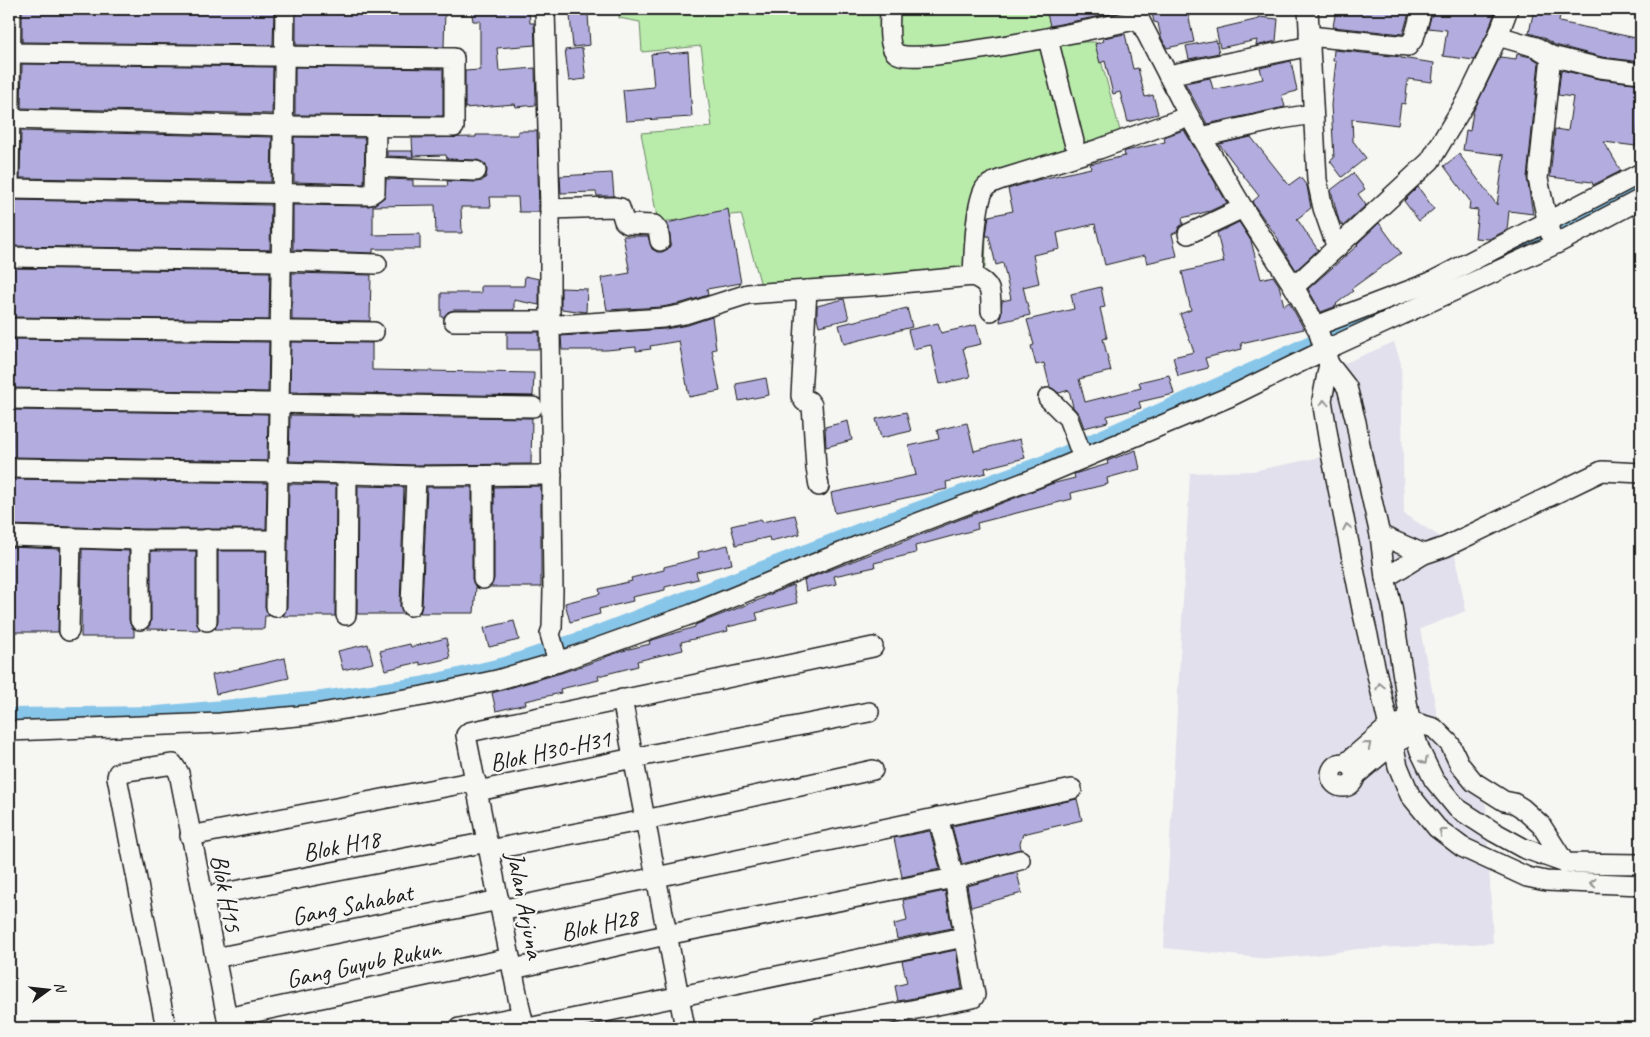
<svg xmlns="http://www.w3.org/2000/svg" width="1650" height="1037" viewBox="0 0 1650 1037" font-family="Caveat,sans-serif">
	<rect width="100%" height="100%" fill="#f6f6f2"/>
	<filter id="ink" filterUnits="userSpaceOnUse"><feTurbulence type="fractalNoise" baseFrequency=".02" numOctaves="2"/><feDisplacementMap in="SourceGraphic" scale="10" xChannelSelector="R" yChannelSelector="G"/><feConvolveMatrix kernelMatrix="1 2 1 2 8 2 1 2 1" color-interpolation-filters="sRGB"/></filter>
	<g filter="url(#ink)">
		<polygon fill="#e2e0ec" points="1394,342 1401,363 1404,514 1453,545 1466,611 1420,629 1444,749 1486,805 1493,943 1356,949 1325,954 1269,959 1164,948 1190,473 1253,471 1326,456 1317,375"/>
		<polygon fill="#b9ebab" stroke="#6a8464" points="619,9 1055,9 1060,42 1096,42 1122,138 988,174 985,268 762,289 741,214 658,222 641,133 712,127 701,46 642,52 640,22 619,18"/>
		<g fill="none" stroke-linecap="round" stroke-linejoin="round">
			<g stroke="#88c6e9" stroke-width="16">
				<polyline points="1511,255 1596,213 1641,188"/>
				<polyline points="9,716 157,714 322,699 421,685 505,665 588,637 860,531 1044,463 1271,362 1359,320 1420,296"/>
			</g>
		</g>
		<g fill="#b2adde" stroke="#1c1c1c">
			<polygon points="22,9 274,9 273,45 22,42"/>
			<polygon points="296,9 445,9 444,47 296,45"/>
			<polygon points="471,9 529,9 530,23 534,23 535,45 497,48 499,71 535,68 536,105 516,107 515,104 465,108 465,71 480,70 480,21 473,21"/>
			<polygon points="1046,9 1119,9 1120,12 1050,26"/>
			<polygon points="1151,9 1187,9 1194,42 1167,48 1161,37 1158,23 1154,22"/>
			<polygon points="1336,9 1368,12 1369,9 1410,9 1403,34 1333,27"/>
			<polygon points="1433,9 1446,10 1446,9 1496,9 1488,32 1474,60 1443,56 1447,30 1428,28"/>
			<polygon points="1534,9 1561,9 1559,22 1641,39 1641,62 1602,57 1555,45 1542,37 1529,33"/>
			<polygon points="588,14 590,45 573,47 570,16"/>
			<polygon points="1259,17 1278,19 1276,41 1256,46 1257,40 1220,48 1216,29 1259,19"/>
			<polygon points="1125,34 1133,69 1138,68 1145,97 1153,95 1158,114 1128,122 1120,92 1113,94 1105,61 1100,63 1095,44 1104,41 1103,38"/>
			<polygon points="1216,40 1219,53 1189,59 1186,46"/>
			<polygon points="582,48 586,79 569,81 565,50"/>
			<polygon points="1334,50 1401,57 1401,58 1434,63 1432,82 1408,79 1405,104 1401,103 1398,125 1352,119 1353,141 1366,158 1342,177 1330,161 1334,158 1331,105 1336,61 1333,61"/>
			<polygon points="668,52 669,54 688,52 692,117 626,121 623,90 654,87 651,54"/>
			<polygon points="1517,54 1531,57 1539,62 1527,178 1533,214 1509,211 1507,230 1489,239 1475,238 1478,210 1469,209 1470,201 1444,166 1459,154 1497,205 1504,155 1463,150 1466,130 1470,131 1473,112 1500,57 1516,59"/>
			<polygon points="1291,61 1297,91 1282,95 1285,107 1207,124 1185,83 1210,78 1213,89 1217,89 1263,79 1260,68"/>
			<polygon points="22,64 273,67 272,114 21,108"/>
			<polygon points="295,67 443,69 443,116 295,115"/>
			<polygon points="1561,70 1599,79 1641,84 1641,101 1636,146 1604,142 1621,171 1593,185 1592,182 1550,177 1555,129 1568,131 1573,97 1558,95"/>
			<polygon points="1184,130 1216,184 1217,189 1219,189 1227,203 1210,211 1182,218 1183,224 1179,227 1177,232 1172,234 1177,256 1147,263 1145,255 1105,265 1095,224 1057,233 1060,249 1033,255 1039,283 1023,287 1030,315 1000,322 1002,301 1011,299 1003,263 996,265 989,236 986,236 989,216 1013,211 1008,189 1037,180 1091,168 1090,164 1125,156 1124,152 1126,151 1165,142 1164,137"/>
			<polygon points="21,131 272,137 271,182 20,178"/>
			<polygon points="518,131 537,131 539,212 519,212 518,197 490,197 491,207 461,207 462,233 436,233 435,205 373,206 373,235 420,234 420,249 373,249 373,253 293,250 293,205 369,206 375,204 385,197 386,179 413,180 413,186 448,186 447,181 476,182 482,181 486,177 487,171 486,165 482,162 477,160 447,159 446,155 413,156 412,138 476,137 476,135 518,135"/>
			<polygon points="294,137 365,138 364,184 294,182"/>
			<polygon points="1251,137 1289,185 1300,177 1307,186 1311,208 1297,219 1318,250 1296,270 1278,241 1279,240 1252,202 1259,196 1219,144"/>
			<polygon points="387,151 412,151 413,157 387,156"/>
			<polygon points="612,173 614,196 597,196 596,192 561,193 560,176"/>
			<polygon points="1353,173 1365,189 1358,194 1366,205 1343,226 1339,221 1331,190"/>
			<polygon points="1418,187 1434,209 1419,221 1404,201"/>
			<polygon points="11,200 271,205 270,250 11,246"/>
			<polygon points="728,209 741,283 707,289 708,295 682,303 662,307 607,310 601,278 630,273 623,236 648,236 652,249 657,252 662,252 668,249 671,244 669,228 667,223"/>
			<polygon points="1239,222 1251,241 1261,279 1273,276 1279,285 1284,306 1289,302 1304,329 1241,343 1242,349 1205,358 1208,368 1178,376 1173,357 1194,352 1180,314 1191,310 1182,272 1224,262 1217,233"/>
			<polygon points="1379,223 1401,253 1351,289 1353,291 1336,304 1337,305 1334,307 1321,312 1308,289 1358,245 1357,244"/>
			<polygon points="11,268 270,272 269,320 11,317"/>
			<polygon points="292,273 371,275 370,321 292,320"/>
			<polygon points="525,276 539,279 539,305 514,300 514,310 454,310 448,312 444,317 441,317 441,293 481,293 481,286 524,286"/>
			<polygon points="1101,287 1105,307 1100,308 1107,338 1103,339 1111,371 1079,379 1085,402 1141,388 1139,382 1169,375 1174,394 1139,402 1141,408 1107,416 1108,422 1084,428 1079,414 1073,407 1069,390 1059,393 1050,387 1044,363 1036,365 1031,346 1034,345 1027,320 1074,309 1071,294"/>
			<polygon points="561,288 587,289 586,312 561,309"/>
			<polygon points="844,299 849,319 819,326 817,318 817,306"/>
			<polygon points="907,308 912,327 844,344 839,325"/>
			<polygon points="712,317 716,349 712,350 720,391 689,397 679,341 650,346 651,349 636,351 636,347 607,350 562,350 561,336 665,329 688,325"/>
			<polygon points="938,323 941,333 976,325 981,344 963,348 970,377 940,384 931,345 913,349 908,330"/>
			<rect x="507" y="332" width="32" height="17"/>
			<polygon points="11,339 269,342 268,392 10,388"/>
			<polygon points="291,342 372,343 372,370 534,373 533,396 290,392"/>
			<polygon points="766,378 769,395 739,401 736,384"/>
			<polygon points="13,410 268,414 267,461 12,457"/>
			<polygon points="906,412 911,431 881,438 876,419"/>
			<polygon points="290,415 532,418 531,464 416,465 289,461"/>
			<polygon points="848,421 852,440 826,447 825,427"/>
			<polygon points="967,423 974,451 1020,439 1025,458 985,468 986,473 946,482 947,489 835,513 831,493 916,475 909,446 939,439 937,430"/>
			<polygon points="1136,450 1140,469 1107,478 1108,484 1071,493 1072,499 977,523 978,529 915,546 916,553 874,563 875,567 834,576 836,584 806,591 804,580 1051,484 1075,478 1074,474 1108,464 1107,461"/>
			<polygon points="9,479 267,483 266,529 140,529 9,525"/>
			<polygon points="289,484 336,485 335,616 283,616 287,607"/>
			<polygon points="358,486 404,487 400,606 404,614 357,614"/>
			<polygon points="541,486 541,587 490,587 494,579 494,487"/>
			<polygon points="427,487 472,487 472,579 476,587 474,613 420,613 422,606"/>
			<polygon points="795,515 800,534 770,541 769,537 736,545 731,526 761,519 762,522"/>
			<polygon points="728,545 732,564 696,572 698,579 665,587 665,590 632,597 633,601 599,609 600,614 570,622 565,603 600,594 599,589 632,581 631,578 664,570 664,567 699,558 698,552"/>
			<polygon points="9,547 60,549 58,632 9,632"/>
			<polygon points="82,549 129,551 129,620 131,626 134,630 134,637 81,637"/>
			<polygon points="151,551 196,551 196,621 200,630 147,629 150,625 151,620"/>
			<polygon points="218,551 266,551 265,607 269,616 265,616 264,629 215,629 218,621"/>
			<polygon points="793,585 797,603 756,613 758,620 727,627 728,631 681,642 683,650 637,661 638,666 598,676 599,680 560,689 561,693 525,701 526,704 496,711 492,693 561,673 605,658 605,657 629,649 650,644 649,641 695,627 695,625 764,598 764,597"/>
			<polygon points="514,621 519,640 489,647 484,628"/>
			<polygon points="446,638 450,658 420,665 420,662 385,670 380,651 410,644 411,647"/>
			<polygon points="368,644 373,663 343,670 338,651"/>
			<polygon points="285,658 289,678 216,694 212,675"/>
			<polygon points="1077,799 1082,820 1023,834 1020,843 1021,849 962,864 952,826"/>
			<polygon points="930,831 940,869 902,877 894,838"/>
			<polygon points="1017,873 1022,893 971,907 967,886"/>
			<polygon points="945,891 952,928 897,939 894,924 907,921 903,900"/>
			<polygon points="956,950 962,989 898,1001 895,986 907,983 902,961"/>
		</g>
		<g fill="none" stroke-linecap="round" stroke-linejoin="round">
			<g stroke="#1c1c1c" stroke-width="22">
				<g id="minor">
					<polyline points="545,9 550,209 550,324 553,590 552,628 550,634 558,662"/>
					<path d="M890 9C890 20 887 46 896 53 912 68 1108 26 1139 19"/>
					<polyline points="1134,9 1189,116 1243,208 1294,287 1318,330 1329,364 1347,387 1356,422 1362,456 1380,535 1385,578 1392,607 1410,721 1420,751 1434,780 1457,808 1494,832 1523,848 1565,863 1641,864"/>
					<polyline points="1308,9 1317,180 1323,208 1337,248"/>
					<polyline points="1309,36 1408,46 1414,38 1422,9"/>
					<polyline points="1498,36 1536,47 1551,56 1600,68 1641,73"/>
					<polyline points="1048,39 1074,142"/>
					<polyline points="9,53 454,58 454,127 283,126 10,119"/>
					<polyline points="1168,75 1310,46"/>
					<polyline points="1201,137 1281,119 1313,114"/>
					<polyline points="375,167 476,171"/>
					<polyline points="9,184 11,9"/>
					<polyline points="9,189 369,195 375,191 376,126"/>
					<polyline points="550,209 613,207 620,208 624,221 628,224 654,225 658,230 660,241"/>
					<polyline points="1550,233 1538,179 1551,56"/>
					<polyline points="1188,234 1243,208"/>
					<polyline points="9,257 282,261 377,264"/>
					<path d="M973 276C974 256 975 204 985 188 989 183 996 181 1002 179L1099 149 1189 116"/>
					<polyline points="1294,287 1430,161 1468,98 1498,36 1508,9"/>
					<polyline points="807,290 801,396 804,401 809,401 812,405 816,468 819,486"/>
					<path d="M454 321H541L559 325 663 318 685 314 748 294 881 285 973 276C992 284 991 292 991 311"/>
					<polyline points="1316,326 1431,282 1641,173"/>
					<polyline points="9,328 374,332"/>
					<polyline points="1329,364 1322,400 1329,443 1363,614 1398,766 1410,795 1437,828 1462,847 1527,877 1546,881 1641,885"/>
					<polyline points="1048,398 1068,418 1083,458"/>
					<polyline points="9,399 533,407"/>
					<polyline points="9,468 279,472 416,476 552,475"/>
					<polyline points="483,476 483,579"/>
					<polyline points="1380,535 1424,554"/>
					<polyline points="9,536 140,540 277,540"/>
					<polyline points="1385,578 1424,554 1445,547 1602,471 1641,473"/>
					<polyline points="411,606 416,476"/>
					<polyline points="276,607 285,9"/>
					<polyline points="346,615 347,474"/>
					<polyline points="140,620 140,540"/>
					<polyline points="207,621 207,539"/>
					<polyline points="69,631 71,538"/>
					<polyline points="622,699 685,1028"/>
					<polyline points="9,731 220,723 309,715 423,696 497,680 558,662 692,614 860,545 1041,476 1229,397 1325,350 1556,244 1641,199"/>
					<circle cx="1343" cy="775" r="12"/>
					<polyline points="1346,763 1389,726 1410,721 1434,728 1450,744 1460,765 1474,782 1504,801 1514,803 1522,808 1541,825 1565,863"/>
					<polyline points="1356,775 1393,744 1403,739"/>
					<polyline points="478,791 633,758 869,712"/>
					<polyline points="190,836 476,781"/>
					<polyline points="489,850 645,820 873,770"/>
					<polyline points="203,897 488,842"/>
					<polyline points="501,910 1072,789"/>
					<polyline points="215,958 499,900"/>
					<polyline points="513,969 666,935 954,878 1020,860"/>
					<polyline points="227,1018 510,958"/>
					<polyline points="166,1028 117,777 118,773 120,772 173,764 179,773 229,1028"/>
					<polyline points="459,1028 522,1016"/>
					<polyline points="524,1028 466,735 469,732 873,647"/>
					<polyline points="528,1028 964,937"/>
					<polyline points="819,1028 973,998 975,995 954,878 938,817"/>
				</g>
			</g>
			<use href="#minor" stroke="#f6f6f2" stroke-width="19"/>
		</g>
		<defs><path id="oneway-chevron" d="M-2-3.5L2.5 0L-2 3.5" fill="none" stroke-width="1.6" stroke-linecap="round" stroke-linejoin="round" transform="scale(1.25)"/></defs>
		<g stroke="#949492">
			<use href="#oneway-chevron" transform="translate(1324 403) rotate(-93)"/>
			<use href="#oneway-chevron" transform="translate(1347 527) rotate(-101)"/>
			<use href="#oneway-chevron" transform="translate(1380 686) rotate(-103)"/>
			<use href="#oneway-chevron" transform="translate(1368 745) rotate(-40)"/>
			<use href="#oneway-chevron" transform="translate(1424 761) rotate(63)"/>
			<use href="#oneway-chevron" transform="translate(1442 832) rotate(-142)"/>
			<use href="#oneway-chevron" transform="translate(1593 883) rotate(-178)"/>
		</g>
	</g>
	<g text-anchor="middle" stroke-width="4.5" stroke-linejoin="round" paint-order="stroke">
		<g font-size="25" fill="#1c1c1c" stroke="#f6f6f2">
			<text transform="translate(550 750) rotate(-12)" y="9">Blok H30-H31</text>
			<text transform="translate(341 845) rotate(-11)" y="9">Blok H18</text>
			<text transform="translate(227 893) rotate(79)" y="9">Blok H15</text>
			<text transform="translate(352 904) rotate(-12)" y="9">Gang Sahabat</text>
			<text transform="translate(526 905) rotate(79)" y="9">Jalan Arjuna</text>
			<text transform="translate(599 924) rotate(-12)" y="9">Blok H28</text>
			<text transform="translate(363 963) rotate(-12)" y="9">Gang Guyub Rukun</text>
		</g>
	</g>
	<rect width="1650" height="1037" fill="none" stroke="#f6f6f2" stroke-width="30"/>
	<rect x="15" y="15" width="1620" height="1007" fill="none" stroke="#1c1c1c" stroke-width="2" filter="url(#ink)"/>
	<g transform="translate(48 990) rotate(75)" stroke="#f6f6f2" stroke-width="4" paint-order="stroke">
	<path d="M0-4L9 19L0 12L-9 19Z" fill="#1c1c1c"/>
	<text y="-8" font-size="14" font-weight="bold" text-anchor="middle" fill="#1c1c1c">N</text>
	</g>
</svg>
